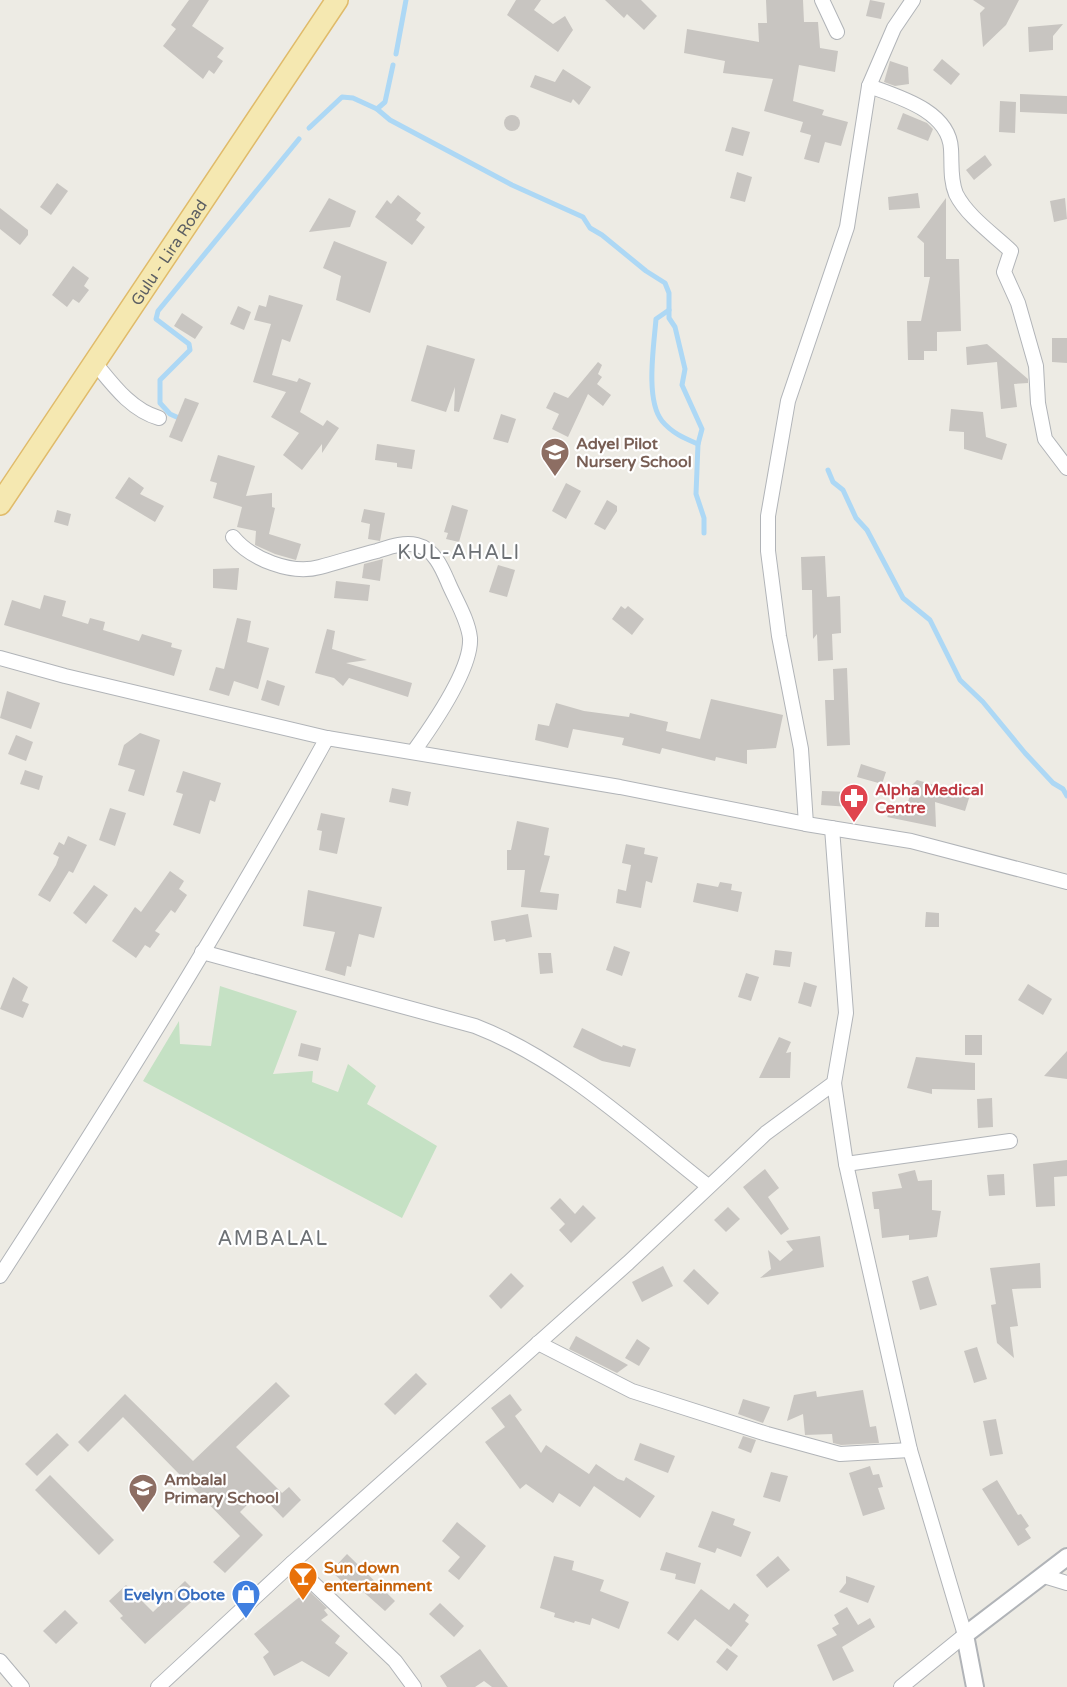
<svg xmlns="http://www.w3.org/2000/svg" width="1067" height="1687" viewBox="0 0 1067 1687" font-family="'Varela Round',sans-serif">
	<rect width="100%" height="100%" fill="#edebe4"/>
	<polygon fill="#c5e1c4" points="220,986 297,1011 273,1074 313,1071 312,1082 338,1092 348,1064 376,1086 367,1104 437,1146 402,1218 143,1081 179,1021 180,1044 211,1046"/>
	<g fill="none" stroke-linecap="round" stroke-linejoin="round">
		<g stroke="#add8f5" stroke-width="5">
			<polyline points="396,54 406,0"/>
			<polyline points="377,109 390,120 512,185 583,217 590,228 602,235 646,271 665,283 669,293 669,318 675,327 685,369 682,385 702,429 698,444 696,494 704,518 704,533"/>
			<polyline points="309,128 342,97 353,98 377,109 385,102 393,65"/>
			<path d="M669 310 656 319C654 345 645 400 662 421 672 433 684 438 698 444"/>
			<polyline points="181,419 170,414 160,403 160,380 190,350 189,344 156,319 158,311 299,139"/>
			<polyline points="828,470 833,482 843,490 856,518 867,530 903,598 930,620 960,680 983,702 1025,753 1053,783 1063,789 1067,796"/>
		</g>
	</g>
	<g fill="#c8c5c1">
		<polygon points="189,0 209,0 192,26 224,48 217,57 223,61 214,74 209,70 203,79 163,46 176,29 171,25"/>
		<polygon points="516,0 541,0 534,10 553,24 565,16 573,30 558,52 507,15"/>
		<polygon points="605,0 641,0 657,16 644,30 627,14 624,18"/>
		<polygon points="766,0 803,0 804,22 818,22 820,48 838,51 835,72 799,65 793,101 824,110 822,115 848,122 841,146 825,142 819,163 804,159 811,135 800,132 803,122 764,111 773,79 723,73 725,61 684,53 687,29 759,42 758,23 767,23"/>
		<polygon points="870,0 885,3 881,19 866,16"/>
		<polygon points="973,0 1019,0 1006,25 983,47 980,13 985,8"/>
		<polygon points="1063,24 1053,36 1053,50 1029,52 1028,27"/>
		<polygon points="942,59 960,74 951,85 933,70"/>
		<polygon points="890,61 908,67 909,84 895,86 884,82"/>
		<polygon points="563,69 591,87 579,105 573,99 571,103 530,87 535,75 555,82"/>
		<polygon points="1020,94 1067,96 1067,114 1020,112"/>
		<polygon points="1000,101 1016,102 1015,133 999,132"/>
		<polygon points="903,113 927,123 933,129 928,141 897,129"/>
		<circle cx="512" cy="123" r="8"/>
		<polygon points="732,127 750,132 743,156 725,151"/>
		<polygon points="985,155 992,165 974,180 966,170"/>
		<polygon points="737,172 752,177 745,202 730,198"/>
		<polygon points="57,183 68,191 51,215 40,207"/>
		<polygon points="918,193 920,208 889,210 888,197"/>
		<polygon points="398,195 421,213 416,220 425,227 412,245 375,217 387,200 391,204"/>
		<polygon points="329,198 356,211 350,227 309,232"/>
		<polygon points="946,198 946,259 959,259 961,331 937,332 937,351 924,351 924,360 908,360 907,321 921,321 930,277 924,277 924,243 917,237"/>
		<polygon points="1065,198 1067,219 1054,222 1050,201"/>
		<polygon points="0,208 28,230 28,235 20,245 0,229"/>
		<polygon points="334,241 387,262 370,313 336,300 341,276 323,268"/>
		<polygon points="73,266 89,278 84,286 89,290 79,303 73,299 67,307 52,295"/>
		<polygon points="269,295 303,305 290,342 282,339 272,375 297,382 299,378 311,383 300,412 323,426 327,420 339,428 322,453 322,444 302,470 283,455 299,433 271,417 286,392 253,382 271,324 254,320 259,305 266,307"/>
		<polygon points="238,306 251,312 244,330 230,324"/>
		<polygon points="182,313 203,327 195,339 174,326"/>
		<polygon points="1052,338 1067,338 1067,363 1052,362"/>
		<polygon points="987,344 1028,379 1028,383 1014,384 1017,407 1001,409 997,362 967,365 966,347"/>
		<polygon points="427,345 475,359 459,412 454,411 455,387 446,412 411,401"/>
		<polygon points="598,362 602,365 598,374 602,377 597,384 611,395 603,406 588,394 568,437 552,429 559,414 546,408 554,392 568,398"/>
		<polygon points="185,398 199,403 182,442 169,437"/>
		<polygon points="951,409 983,412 986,437 1007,444 1002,460 964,449 964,432 949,431"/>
		<polygon points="501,414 516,419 508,443 493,439"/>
		<polygon points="377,444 415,450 412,469 397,467 397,463 375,460"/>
		<polygon points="218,455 255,466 246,496 272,493 272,507 275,508 269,534 301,544 296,560 275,554 255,545 256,531 237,527 242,507 213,498 217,483 210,481"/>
		<polygon points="129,477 144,488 140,494 164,506 155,522 115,498"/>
		<polygon points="566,483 581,491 566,519 552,511"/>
		<polygon points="607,500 617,506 617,511 605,530 594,524"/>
		<polygon points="452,505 468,510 459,542 446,539 448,533 444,532"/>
		<polygon points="364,509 385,513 380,541 368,539 370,524 361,522"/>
		<polygon points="57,510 71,514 68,526 54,522"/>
		<polygon points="825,556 827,597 840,596 841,633 832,634 833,660 818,661 817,634 813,639 812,590 802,590 801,557"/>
		<polygon points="383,559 380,581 362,578 364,564"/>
		<polygon points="498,565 515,570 507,597 489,592"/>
		<polygon points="239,568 237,590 213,588 213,569"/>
		<polygon points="336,581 370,585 368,601 334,598"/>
		<polygon points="44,595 66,601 62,616 88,624 90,618 105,622 103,630 139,641 142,634 172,643 171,647 182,650 174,676 4,625 12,600 40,609"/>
		<polygon points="621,606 625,609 628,606 644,619 632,635 612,619"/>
		<polygon points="237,618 251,621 247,642 269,648 258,689 234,681 229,696 209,690 216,667 224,669"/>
		<polygon points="327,629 335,631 332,649 367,660 346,663 412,683 408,697 349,678 343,686 334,678 315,673"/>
		<polygon points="847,668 850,745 827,746 825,700 834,700 833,669"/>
		<polygon points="267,680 285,686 279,706 261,700"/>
		<polygon points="7,691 40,703 31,729 0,718"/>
		<polygon points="711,699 783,715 776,748 747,750 747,764 716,757 715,761 662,748 660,754 622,745 624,738 573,729 568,748 535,740 538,724 549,726 556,703 584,711 629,717 630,713 668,722 666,731 700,739"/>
		<polygon points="140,733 160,740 144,796 128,791 135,770 118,765 124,745"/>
		<polygon points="16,735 33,742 26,761 8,754"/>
		<polygon points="861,764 886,772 882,784 857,777"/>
		<polygon points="25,770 43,776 39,790 20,784"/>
		<polygon points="183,771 221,783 215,802 210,800 200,834 173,825 183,794 176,792"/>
		<polygon points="917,780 970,795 965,811 935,802 936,827 887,817 897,804 907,807 912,785"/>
		<polygon points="392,788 411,792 408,806 389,802"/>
		<polygon points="822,791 852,792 850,807 821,805"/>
		<polygon points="110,808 126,813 115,846 99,840"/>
		<polygon points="321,813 345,818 337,854 319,850 322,831 317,830"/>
		<polygon points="517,821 549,828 544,855 550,856 540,892 559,894 557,910 521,907 525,870 507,870 507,850 511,850"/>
		<polygon points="68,836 87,845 73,873 69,871 50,902 38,895 56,865 59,857 53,854 59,842 64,845"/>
		<polygon points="626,844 645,848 644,854 658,857 652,883 646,881 641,908 616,903 618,889 626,891 631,865 622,863"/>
		<polygon points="170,871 184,881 179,889 187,895 175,913 171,910 155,931 160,934 150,948 145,945 136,958 112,941 135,907 141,912"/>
		<polygon points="720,882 732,884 731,890 742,892 738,912 693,902 697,883 718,887"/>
		<polygon points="94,885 108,895 86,924 73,913"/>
		<polygon points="308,890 382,907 374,938 359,934 351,967 347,966 345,976 325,970 335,932 303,926"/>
		<polygon points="926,912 939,913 939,927 925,927"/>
		<polygon points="528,914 532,937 506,942 505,939 494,941 491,921"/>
		<polygon points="614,946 630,952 622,976 606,970"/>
		<polygon points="775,950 792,952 790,967 773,965"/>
		<polygon points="538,953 551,953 553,973 540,974"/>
		<polygon points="746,973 759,977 751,1001 738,997"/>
		<polygon points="13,977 28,987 22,1001 29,1004 23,1018 0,1009"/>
		<polygon points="804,982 817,986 811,1007 798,1003"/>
		<polygon points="1028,984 1052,999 1043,1015 1018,1000"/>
		<polygon points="582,1028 622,1047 623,1045 636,1049 630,1067 602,1061 573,1047"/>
		<rect x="965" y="1035" width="17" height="20"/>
		<polygon points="779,1037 791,1042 786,1053 791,1052 790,1078 759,1078"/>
		<polygon points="301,1043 321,1048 318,1061 298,1056"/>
		<polygon points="1067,1051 1067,1079 1044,1076"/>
		<polygon points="916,1057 975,1063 975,1090 932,1089 932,1094 907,1088"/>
		<polygon points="992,1098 993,1127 978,1128 977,1099"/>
		<polygon points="1067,1160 1067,1176 1054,1177 1055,1206 1036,1207 1033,1164"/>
		<polygon points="765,1169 779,1188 768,1197 789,1229 781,1235 743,1187"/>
		<polygon points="915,1170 918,1181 932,1180 932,1210 941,1211 937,1237 909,1240 909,1235 882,1238 879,1209 874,1209 872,1192 902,1188 898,1174"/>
		<polygon points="1004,1174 1005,1195 989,1196 987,1175"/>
		<polygon points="560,1198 575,1214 583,1205 596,1218 571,1243 559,1230 565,1224 550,1208"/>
		<polygon points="728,1207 740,1219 726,1232 714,1220"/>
		<polygon points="820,1236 824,1267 760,1278 771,1269 768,1250 780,1261 793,1250 786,1241"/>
		<polygon points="1040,1263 1041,1288 1012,1289 1018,1326 1010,1327 1014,1358 997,1343 991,1305 996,1304 990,1268"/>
		<polygon points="663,1266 673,1286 642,1302 632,1282"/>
		<polygon points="694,1269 719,1293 708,1305 683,1281"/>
		<polygon points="511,1273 524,1286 501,1309 489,1296"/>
		<polygon points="928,1276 937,1305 920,1310 912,1281"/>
		<polygon points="576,1336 628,1365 617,1373 569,1349"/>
		<polygon points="637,1339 650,1348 639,1366 625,1358"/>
		<polygon points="977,1347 987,1379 974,1383 964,1351"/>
		<polygon points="416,1373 427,1384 395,1415 384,1404"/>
		<polygon points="276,1382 290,1396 236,1447 282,1493 289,1487 301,1500 283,1518 259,1493 240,1512 263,1535 225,1573 213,1562 240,1536 123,1417 88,1452 78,1442 125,1394 193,1461"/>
		<polygon points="863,1390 870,1427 876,1426 879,1443 841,1445 833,1443 832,1434 805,1435 803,1414 787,1421 794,1395 816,1391 817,1397"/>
		<polygon points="510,1394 522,1410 515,1416 541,1453 546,1445 589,1474 596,1464 618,1479 624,1481 626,1477 655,1496 640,1518 594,1486 580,1507 559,1493 553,1503 526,1484 520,1489 485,1442 505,1427 491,1408"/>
		<polygon points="743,1399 770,1407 763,1423 738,1414"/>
		<polygon points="996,1419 1003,1454 990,1456 983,1421"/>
		<polygon points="57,1433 69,1445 37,1476 25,1464"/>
		<polygon points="743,1436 756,1440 751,1453 738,1448"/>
		<polygon points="640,1443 675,1456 668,1473 634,1460"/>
		<polygon points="870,1466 873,1475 879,1474 883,1487 878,1488 885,1509 863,1516 849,1473"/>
		<polygon points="771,1472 788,1476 780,1502 763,1497"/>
		<polygon points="50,1475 114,1540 99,1555 35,1490"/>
		<polygon points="997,1480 1018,1515 1021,1514 1029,1526 1025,1529 1031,1538 1018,1546 982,1489"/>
		<polygon points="712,1511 735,1519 733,1525 751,1532 741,1557 717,1548 715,1553 698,1547"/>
		<polygon points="457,1522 486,1546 459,1580 448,1571 460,1557 442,1541"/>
		<polygon points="666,1552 701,1563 695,1584 675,1579 676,1574 660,1570"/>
		<polygon points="347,1554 395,1601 385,1611 350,1580 346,1585 331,1571"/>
		<polygon points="554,1556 574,1561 572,1570 604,1580 600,1591 629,1602 619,1629 592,1618 590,1625 575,1621 574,1623 554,1617 555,1613 540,1608"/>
		<polygon points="778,1556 790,1570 767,1588 756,1575"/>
		<polygon points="846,1576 875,1586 868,1603 839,1592 846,1583"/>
		<polygon points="185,1581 199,1595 145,1644 120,1618 123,1616 109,1601 126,1585 153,1612"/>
		<polygon points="701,1589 729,1610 734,1603 749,1615 745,1621 749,1624 731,1647 695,1619 678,1641 667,1633"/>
		<polygon points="308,1590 327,1608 324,1610 328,1615 321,1620 340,1636 335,1643 348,1653 329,1677 302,1661 274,1676 263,1657 269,1652 254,1634"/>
		<polygon points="440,1603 464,1626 454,1637 429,1614"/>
		<polygon points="847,1607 858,1625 870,1618 875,1627 842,1647 854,1671 833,1681 817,1645 837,1635 832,1628 839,1624 834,1615"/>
		<polygon points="65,1610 78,1623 56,1644 43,1631"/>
		<polygon points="727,1648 738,1656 727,1671 716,1662"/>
		<polygon points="480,1649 508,1687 492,1687 484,1681 475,1687 447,1687 440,1676"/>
	</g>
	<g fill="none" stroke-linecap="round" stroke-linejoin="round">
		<g stroke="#b1b4b8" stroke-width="16">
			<g id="minor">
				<polyline points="822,0 837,32"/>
				<path d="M869 86C899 97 949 111 951 149 952 164 950 180 956 194 967 216 993 234 1011 251L1004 272 1018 303 1036 366 1038 403 1045 439 1067 468"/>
				<path d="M95 363C113 385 131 410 159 418"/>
				<path d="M233 537C251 559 291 575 320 567 339 562 357 556 377 551 390 547 403 542 417 545 434 549 442 568 448 582 455 599 468 619 470 638 472 669 432 726 414 751"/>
				<polyline points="0,658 65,676 327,738 620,787 806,824 911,841 1067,882"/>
				<polyline points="806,824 801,749 779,636 768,551 768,516 788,401 847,227 869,86 894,28 913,0"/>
				<path d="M202 952 475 1026C563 1060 635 1129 708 1186"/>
				<polyline points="834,1083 846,1164 910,1450 965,1635 901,1687"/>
				<polyline points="846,1164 1010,1141"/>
				<path d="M0 1276C114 1100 226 921 327 738"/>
				<polyline points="538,1343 632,1391 767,1434 840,1454 910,1450"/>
				<polyline points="292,1563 395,1661 414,1687"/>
				<polyline points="1044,1576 1067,1583"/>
				<polyline points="0,1661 22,1687"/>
				<polyline points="158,1687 292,1563 628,1263 766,1133 834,1083 846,1013 832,828"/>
			</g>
		</g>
		<g stroke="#b1b4b8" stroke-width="20">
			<polyline id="tertiary" points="975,1687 965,1635 1067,1557"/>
		</g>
		<g stroke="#e0bb6a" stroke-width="24">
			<g id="primary">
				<path id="s1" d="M0 504 337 0"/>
			</g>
		</g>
		<use href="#minor" stroke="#fff" stroke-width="14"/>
		<use href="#tertiary" stroke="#fff" stroke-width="16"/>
		<use href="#primary" stroke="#f5e8b1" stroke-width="21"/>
	</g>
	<defs>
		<g id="school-pin" transform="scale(1.5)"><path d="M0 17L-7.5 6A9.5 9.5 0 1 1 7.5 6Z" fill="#8d6e63" stroke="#fff"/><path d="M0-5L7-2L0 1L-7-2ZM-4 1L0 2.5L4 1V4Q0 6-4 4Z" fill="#fff"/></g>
		<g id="pharmacy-pin" transform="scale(1.5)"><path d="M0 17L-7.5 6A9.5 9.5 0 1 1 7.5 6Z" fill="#e0444e" stroke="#fff"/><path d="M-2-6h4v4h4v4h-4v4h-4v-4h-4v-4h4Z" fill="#fff"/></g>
		<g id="bar-pin" transform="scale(1.5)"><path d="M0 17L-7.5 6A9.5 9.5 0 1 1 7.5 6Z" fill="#e8710a" stroke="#fff"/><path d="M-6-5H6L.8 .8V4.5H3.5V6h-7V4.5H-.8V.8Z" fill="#fff"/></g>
		<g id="shop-pin" transform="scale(1.5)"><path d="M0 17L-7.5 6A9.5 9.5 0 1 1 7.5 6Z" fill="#3f7fe0" stroke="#fff"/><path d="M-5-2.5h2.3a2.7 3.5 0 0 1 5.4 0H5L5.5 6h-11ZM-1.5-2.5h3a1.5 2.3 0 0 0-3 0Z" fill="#fff"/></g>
	</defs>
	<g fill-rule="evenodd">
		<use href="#school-pin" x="555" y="452"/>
		<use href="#pharmacy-pin" x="854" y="798"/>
		<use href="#school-pin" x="143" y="1488"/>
		<use href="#bar-pin" x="303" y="1576"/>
		<use href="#shop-pin" x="246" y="1594"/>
	</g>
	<g text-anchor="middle" stroke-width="4.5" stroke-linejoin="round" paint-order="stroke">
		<g font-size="16" fill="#5c5f63" stroke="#fff">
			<text dy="6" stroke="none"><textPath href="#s1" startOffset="303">Gulu - Lira Road</textPath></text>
		</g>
		<g font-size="16" font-weight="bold" fill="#785e54" stroke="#fff" text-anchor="start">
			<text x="576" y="449">Adyel Pilot<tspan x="576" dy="18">Nursery School</tspan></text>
			<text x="164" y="1485">Ambalal<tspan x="164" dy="18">Primary School</tspan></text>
		</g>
		<g font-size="16" font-weight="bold" fill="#be3a42" stroke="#fff" text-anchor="start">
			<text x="875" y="795">Alpha Medical<tspan x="875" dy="18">Centre</tspan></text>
		</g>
		<g font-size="16" font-weight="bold" fill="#c56008" stroke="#fff" text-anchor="start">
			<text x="324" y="1573">Sun down<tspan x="324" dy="18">entertainment</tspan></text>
		</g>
		<g font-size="16" font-weight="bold" fill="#366cbe" stroke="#fff" text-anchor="end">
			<text x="225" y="1600">Evelyn Obote</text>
		</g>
		<g font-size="20" letter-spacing="1.5" fill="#6d7175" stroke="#fff">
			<text x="459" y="559">KUL-AHALI</text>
			<text x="273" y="1245">AMBALAL</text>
		</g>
	</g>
</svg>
